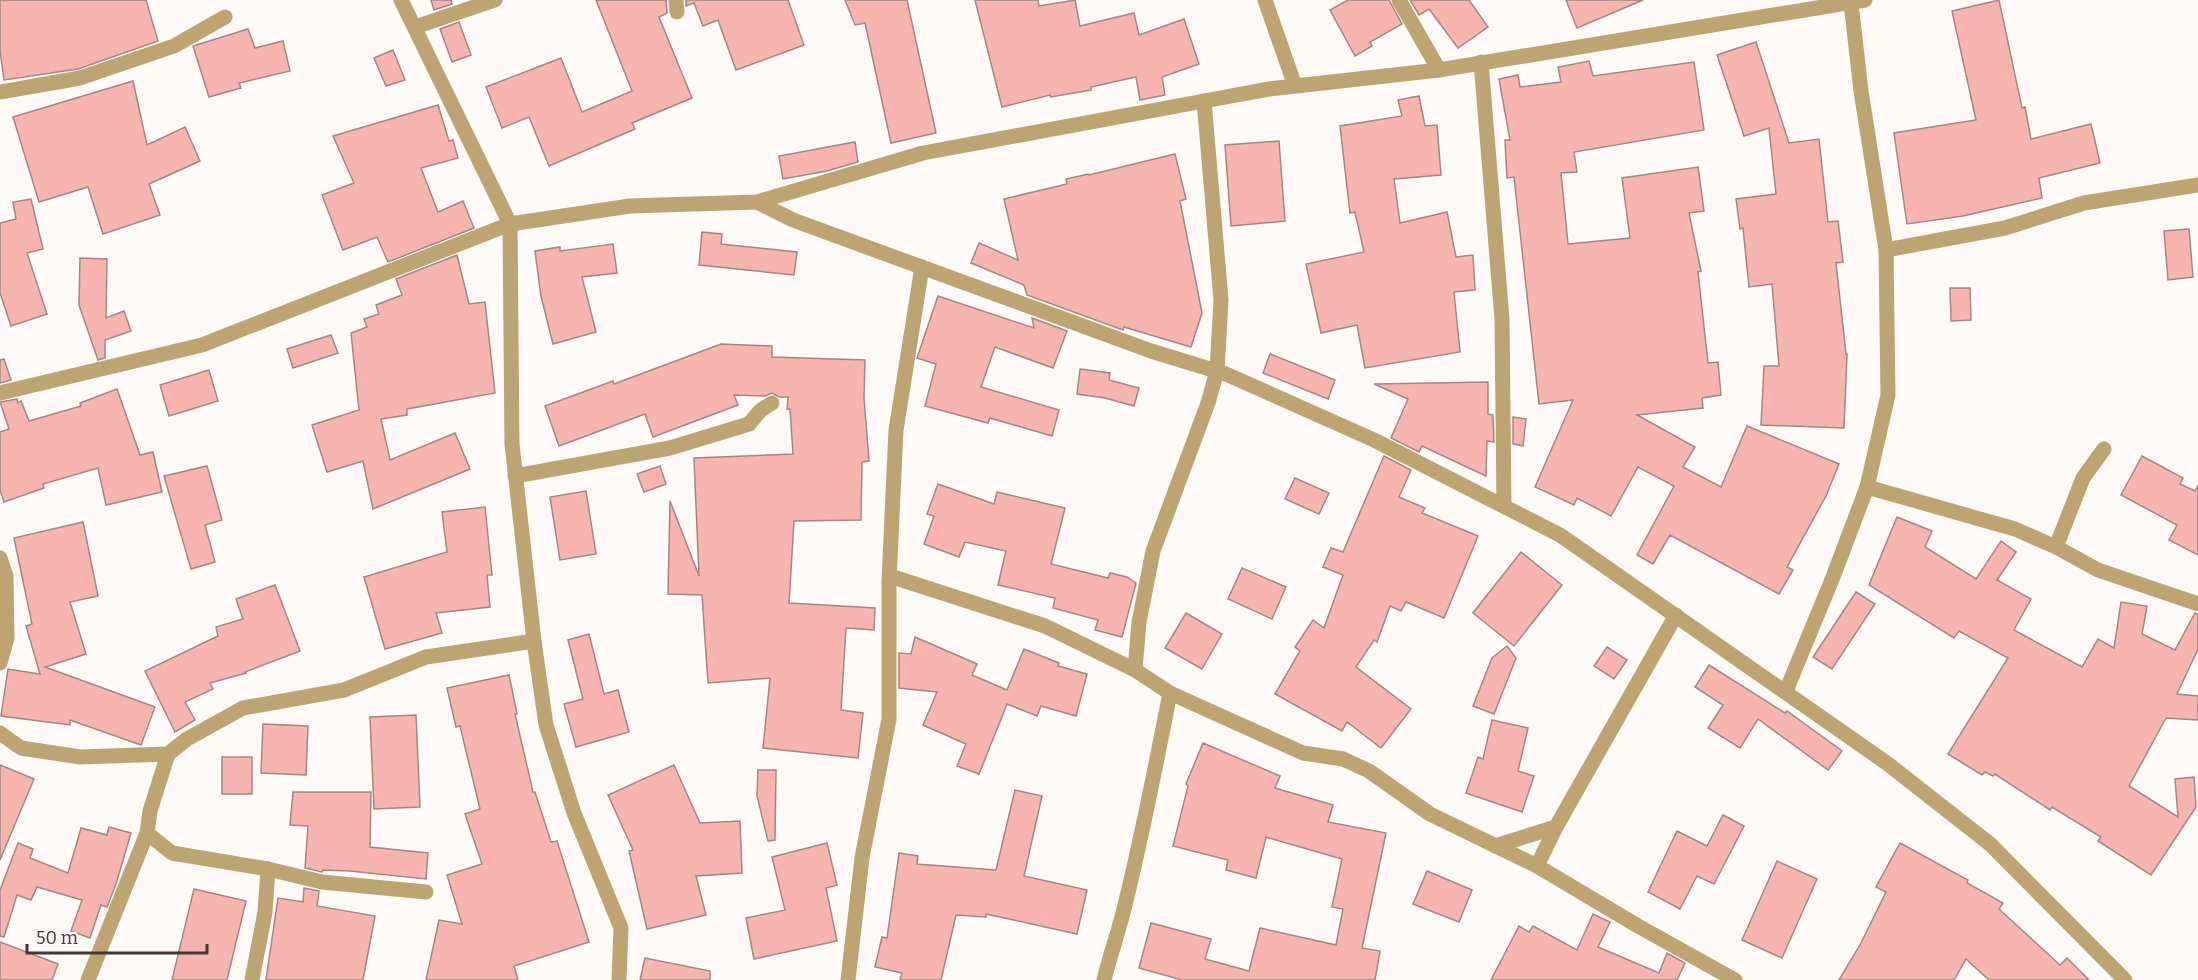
<svg xmlns="http://www.w3.org/2000/svg" width="2198" height="980" viewBox="0 0 2198 980" font-family="Bitter,serif">
	<rect width="100%" height="100%" fill="#fff9f7"/>
	<g fill="#f8b5af" stroke="#a38784" stroke-width="1.5">
		<polygon points="0,0 146,0 158,41 78,69 4,80 0,50"/>
		<polygon points="431,0 451,0 452,4 434,10"/>
		<polygon points="596,0 666,0 667,13 659,17 692,98 632,123 635,129 549,166 529,117 502,128 486,87 561,58 582,112 632,91"/>
		<polygon points="686,0 788,0 804,45 736,70 718,20 703,26 694,3 686,6"/>
		<polygon points="845,0 907,0 936,133 891,143 865,23 855,25"/>
		<polygon points="975,0 1038,0 1039,6 1075,0 1080,26 1134,13 1139,35 1184,19 1199,64 1162,77 1165,95 1140,100 1136,77 1091,87 1091,90 1051,97 1050,95 1002,107"/>
		<polygon points="1348,0 1389,0 1402,24 1370,42 1372,46 1355,56 1330,10"/>
		<polygon points="1410,0 1469,0 1488,27 1458,48 1429,9 1419,15"/>
		<polygon points="1566,0 1643,0 1577,28"/>
		<polygon points="1999,0 2022,108 2025,107 2031,139 2091,124 2100,163 2039,178 2042,198 1963,216 1907,224 1894,133 1976,120 1952,11"/>
		<polygon points="459,22 471,55 452,62 440,29"/>
		<polygon points="248,29 255,48 283,41 290,71 239,83 241,88 209,97 193,46"/>
		<polygon points="1756,42 1789,143 1819,139 1828,222 1838,221 1843,262 1836,263 1846,354 1847,354 1844,428 1761,425 1764,366 1779,366 1772,284 1749,287 1743,228 1740,229 1736,199 1776,194 1769,128 1744,136 1717,55"/>
		<polygon points="393,50 405,80 386,86 374,58"/>
		<polygon points="1589,61 1593,76 1694,62 1704,130 1574,152 1577,172 1561,173 1568,244 1630,238 1622,178 1698,167 1704,211 1689,213 1701,271 1698,272 1708,363 1718,362 1721,395 1702,398 1703,408 1637,415 1695,447 1683,467 1721,487 1747,426 1839,464 1826,496 1787,567 1793,570 1779,594 1670,535 1653,564 1637,555 1674,486 1638,467 1611,516 1577,498 1574,505 1535,487 1573,400 1539,404 1514,177 1507,178 1505,140 1510,140 1499,79 1518,75 1520,87 1561,82 1558,67"/>
		<polygon points="133,81 147,145 185,127 200,161 149,184 160,215 103,234 88,187 39,202 13,117"/>
		<polygon points="1419,96 1425,126 1437,125 1441,175 1394,179 1400,223 1447,212 1456,257 1473,255 1475,290 1454,292 1460,352 1365,368 1357,325 1321,333 1306,264 1364,252 1355,212 1350,213 1340,126 1402,116 1398,100"/>
		<polygon points="438,105 449,141 453,140 458,158 421,168 438,212 463,201 474,228 388,262 377,237 343,250 322,195 354,183 333,136"/>
		<polygon points="1279,141 1285,221 1231,226 1225,145"/>
		<polygon points="855,142 858,162 827,171 783,179 779,156"/>
		<polygon points="1175,154 1186,199 1180,201 1202,313 1191,347 1124,327 1123,330 1027,295 1024,285 971,263 979,243 1018,260 1004,199 1067,184 1066,179 1088,174 1089,175"/>
		<polygon points="31,199 43,249 27,253 47,314 11,326 0,293 0,223 16,219 13,202"/>
		<polygon points="2189,229 2193,277 2168,280 2164,231"/>
		<polygon points="702,232 722,234 721,244 797,252 794,275 699,265"/>
		<polygon points="613,244 617,273 582,277 596,332 553,344 541,296 535,251 560,247 560,251"/>
		<polygon points="457,255 469,304 485,302 495,393 407,409 407,415 381,419 390,460 455,433 470,469 373,509 363,461 327,472 312,425 359,410 351,333 367,327 364,319 379,314 376,305 402,295 396,279"/>
		<polygon points="80,258 107,259 106,318 124,311 131,331 105,340 105,358 98,360 79,305"/>
		<polygon points="1950,288 1970,288 1971,320 1951,321"/>
		<polygon points="938,296 1034,328 1032,318 1067,331 1053,368 995,347 981,387 1059,410 1052,436 990,418 988,423 925,406 936,364 917,358"/>
		<polygon points="331,335 338,353 293,368 287,349"/>
		<polygon points="721,344 772,346 772,357 865,360 864,398 869,461 862,462 861,520 794,521 789,603 875,608 874,630 846,628 841,710 863,713 858,758 763,748 770,678 708,683 702,595 668,594 670,501 699,576 694,458 793,454 790,409 787,409 788,397 779,397 772,393 765,396 734,395 738,405 653,437 645,414 559,446 545,406 613,381 614,384"/>
		<polygon points="1270,354 1335,380 1328,399 1263,373"/>
		<polygon points="4,359 11,380 0,383 0,360"/>
		<polygon points="1080,369 1110,373 1109,380 1139,388 1134,406 1105,398 1077,394"/>
		<polygon points="209,370 218,401 169,416 160,385"/>
		<polygon points="1488,382 1488,414 1493,415 1494,442 1487,441 1486,476 1422,446 1419,452 1391,438 1408,399 1374,384"/>
		<polygon points="117,389 140,455 153,452 162,492 106,505 98,468 43,484 44,488 4,502 0,490 0,432 9,429 0,402 17,399 18,403 21,401 29,421 81,406 80,403"/>
		<polygon points="1513,417 1526,419 1523,446 1513,444"/>
		<polygon points="1384,456 1411,470 1399,497 1425,508 1422,513 1478,536 1444,618 1406,602 1401,611 1390,606 1377,642 1374,640 1356,667 1411,709 1381,748 1347,722 1342,731 1275,694 1300,651 1295,647 1313,620 1324,628 1343,575 1323,567 1331,548 1343,552"/>
		<polygon points="2142,456 2183,478 2180,484 2195,491 2198,485 2198,555 2169,540 2177,525 2121,495"/>
		<polygon points="207,466 222,520 205,525 215,562 191,569 164,476"/>
		<polygon points="660,466 666,484 644,492 637,474"/>
		<polygon points="1295,478 1329,493 1319,514 1285,499"/>
		<polygon points="938,484 994,504 997,492 1065,508 1051,564 1108,578 1110,573 1127,577 1136,583 1122,637 1095,630 1098,620 1053,608 1055,598 998,585 1006,551 965,542 959,557 924,544 934,516 927,514"/>
		<polygon points="586,491 596,554 560,560 550,497"/>
		<polygon points="485,507 492,575 487,575 490,607 436,613 442,633 385,649 364,577 447,552 442,512"/>
		<polygon points="1897,517 1932,531 1925,547 1976,579 2001,541 2016,552 1997,580 2031,599 2014,630 2082,667 2098,639 2114,648 2121,602 2147,606 2142,634 2175,650 2195,613 2198,614 2198,649 2177,694 2198,696 2198,720 2166,718 2129,786 2178,817 2175,779 2194,777 2196,807 2151,875 2098,841 2101,837 2052,807 2050,810 1995,774 1993,776 1985,772 1982,775 1948,754 2008,658 1959,631 1954,638 1869,585"/>
		<polygon points="83,522 98,596 70,602 86,654 45,667 155,707 141,745 70,720 70,725 1,716 8,669 40,674 26,626 32,624 14,538"/>
		<polygon points="1521,552 1562,585 1514,646 1473,613"/>
		<polygon points="1242,568 1286,587 1272,619 1228,599"/>
		<polygon points="275,585 300,651 245,672 246,673 210,683 213,689 185,702 195,720 175,732 145,671 218,636 216,627 243,619 236,599"/>
		<polygon points="1856,592 1875,604 1832,669 1813,657"/>
		<polygon points="1186,613 1222,634 1202,669 1165,648"/>
		<polygon points="589,634 604,694 618,690 629,732 576,747 564,704 583,699 568,640"/>
		<polygon points="915,637 977,664 972,675 1007,690 1024,649 1059,663 1058,666 1087,674 1076,716 1041,706 1037,716 1007,704 979,774 957,766 966,744 923,725 937,692 899,688 899,653 911,654"/>
		<polygon points="1507,646 1516,658 1494,714 1473,706 1492,658"/>
		<polygon points="1607,647 1627,660 1614,679 1594,666"/>
		<polygon points="1709,665 1785,713 1787,711 1842,751 1828,770 1758,719 1740,748 1708,728 1723,705 1695,687"/>
		<polygon points="509,675 517,714 515,714 533,792 535,792 551,842 557,841 589,942 514,966 518,980 426,980 439,920 462,924 447,875 482,864 465,814 480,809 460,726 456,727 447,688"/>
		<polygon points="416,715 420,807 374,809 370,717"/>
		<polygon points="1492,720 1528,728 1518,771 1534,776 1522,812 1466,793 1478,757 1483,759"/>
		<polygon points="263,724 308,726 306,775 261,773"/>
		<polygon points="1203,743 1280,776 1275,788 1333,805 1328,822 1386,833 1362,948 1380,951 1375,980 1182,980 1139,968 1151,923 1211,939 1205,959 1249,971 1260,928 1336,945 1343,909 1332,907 1342,859 1266,837 1256,878 1226,870 1228,860 1173,846 1188,786 1186,784"/>
		<rect x="222" y="757" width="30" height="37"/>
		<polygon points="0,765 34,779 0,860"/>
		<polygon points="674,765 700,823 740,821 742,873 696,876 706,915 647,929 629,851 633,850 608,795"/>
		<polygon points="758,770 776,770 775,840 768,841 757,796"/>
		<polygon points="1015,790 1042,796 1024,876 1087,890 1077,934 986,914 986,917 956,915 941,980 900,980 902,973 875,967 882,937 887,938 899,853 918,856 917,864 996,870"/>
		<polygon points="293,792 371,792 370,847 428,853 426,879 350,871 323,870 322,872 305,868 308,826 290,825"/>
		<polygon points="1723,815 1744,826 1714,884 1697,876 1680,909 1648,892 1677,831 1707,846"/>
		<polygon points="109,827 131,833 116,884 107,907 101,905 90,938 71,931 82,900 37,887 31,900 17,895 4,937 0,936 0,890 18,843 33,849 30,858 68,873 81,828 107,835"/>
		<polygon points="827,843 837,885 826,888 837,941 754,959 746,918 785,910 772,857"/>
		<polygon points="1900,843 1968,880 1967,883 2003,903 1999,909 2060,965 2067,958 2089,980 1989,980 1966,959 1954,980 1839,980 1860,945 1886,892 1876,887"/>
		<polygon points="1777,861 1817,879 1782,958 1742,940"/>
		<polygon points="1427,871 1472,890 1459,922 1413,904"/>
		<polygon points="304,888 319,891 317,906 375,916 363,980 266,980 278,898 303,902"/>
		<polygon points="194,889 246,901 227,980 172,980"/>
		<polygon points="1593,914 1610,922 1598,947 1659,973 1667,953 1685,963 1677,980 1491,980 1519,926 1529,932 1533,926 1577,950"/>
		<polygon points="0,942 58,964 52,980 0,980"/>
		<polygon points="645,958 710,971 710,980 640,980"/>
	</g>
	<g fill="none" stroke-linecap="round" stroke-linejoin="round">
		<g stroke="#bca473" stroke-width="15">
			<polyline points="401,0 510,224 512,444 534,641 546,725 574,813 621,928 619,980"/>
			<polyline points="676,0 677,12"/>
			<polyline points="1265,0 1295,86"/>
			<polyline points="1399,0 1439,70"/>
			<polyline points="415,27 495,0"/>
			<polyline points="1481,62 1502,319 1504,506"/>
			<polyline points="0,92 80,78 174,46 225,17"/>
			<polyline points="757,202 793,220 1151,351 1226,374 1374,440 1560,535 1888,764 1990,844 2125,980"/>
			<polyline points="1886,250 2005,228 2084,203 2198,185"/>
			<polyline points="0,393 202,345 510,224 630,206 757,202 923,153 1204,101 1269,89 1439,70 1865,0"/>
			<polyline points="515,476 670,448 749,424 761,410 772,403"/>
			<polyline points="1867,487 2015,529 2056,547 2098,570 2198,604"/>
			<polyline points="2056,547 2083,478 2104,449"/>
			<polyline points="0,558 6,576 7,638 0,663"/>
			<polyline points="890,576 1045,626 1135,670 1170,693 1303,753 1343,759 1369,771 1430,814 1537,866 1638,926 1735,980"/>
			<polyline points="1135,670 1139,622 1153,551 1208,403 1217,371 1221,300 1204,101"/>
			<polyline points="1786,691 1833,577 1867,487 1888,395 1886,250 1861,91 1851,3"/>
			<polyline points="0,733 21,748 80,757 168,754 187,739 243,708 344,690 426,657 534,641"/>
			<polyline points="147,833 172,853 268,869 265,912 252,980"/>
			<polyline points="1495,846 1556,827"/>
			<polyline points="1537,866 1556,827 1676,615"/>
			<polyline points="268,869 322,882 426,892"/>
			<polyline points="88,980 147,833 150,811 168,754"/>
			<polyline points="848,980 862,858 889,719 889,581 896,430 922,267"/>
			<path d="M1104 980C1110 956 1118 933 1124 909 1142 837 1156 765 1170 693"/>
		</g>
	</g>
	<path d="M27 944v9h180v-9" fill="none" stroke="#423832" stroke-width="3"/>
	<text x="36" y="944" font-size="18" fill="#423832" stroke="#fff9f7" stroke-width="4.5" paint-order="stroke">50 m</text>
</svg>
